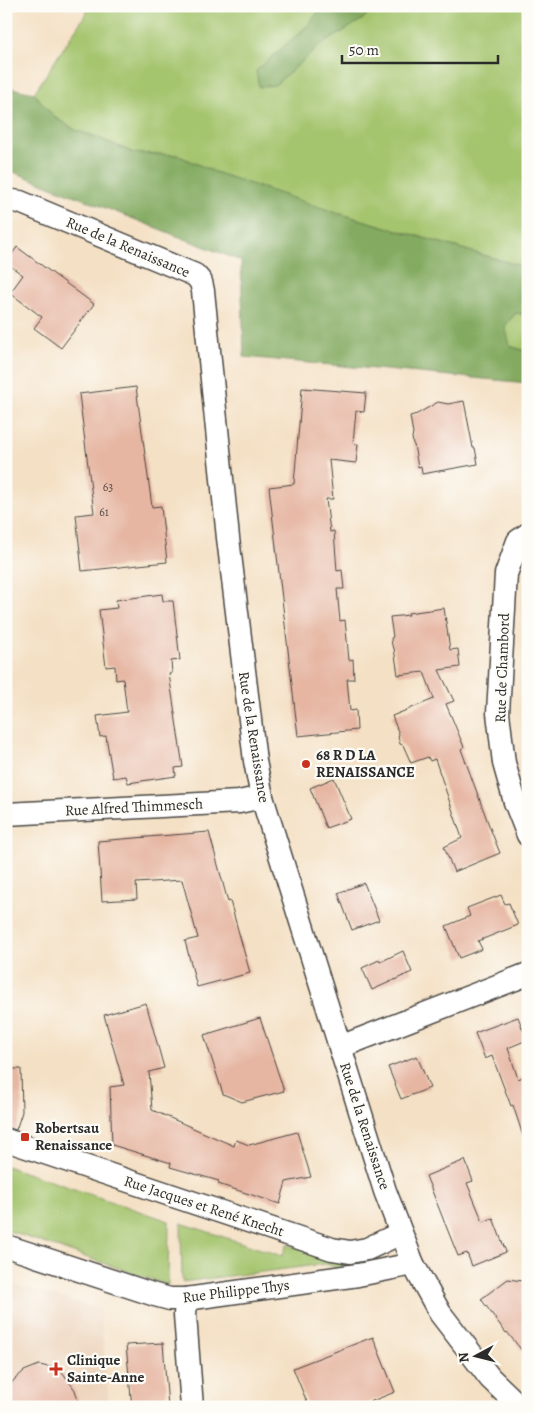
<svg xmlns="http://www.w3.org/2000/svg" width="534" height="1413" viewBox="0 0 534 1413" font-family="Alegreya,serif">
	<rect width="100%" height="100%" fill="#fdfcf7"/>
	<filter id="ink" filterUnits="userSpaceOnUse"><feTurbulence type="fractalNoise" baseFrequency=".02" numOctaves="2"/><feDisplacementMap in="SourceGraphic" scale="10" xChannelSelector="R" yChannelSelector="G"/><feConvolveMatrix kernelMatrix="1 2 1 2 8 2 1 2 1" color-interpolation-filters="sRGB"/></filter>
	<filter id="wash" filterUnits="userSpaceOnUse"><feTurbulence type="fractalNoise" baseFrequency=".0096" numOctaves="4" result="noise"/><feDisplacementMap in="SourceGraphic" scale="20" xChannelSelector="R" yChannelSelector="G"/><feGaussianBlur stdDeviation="1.12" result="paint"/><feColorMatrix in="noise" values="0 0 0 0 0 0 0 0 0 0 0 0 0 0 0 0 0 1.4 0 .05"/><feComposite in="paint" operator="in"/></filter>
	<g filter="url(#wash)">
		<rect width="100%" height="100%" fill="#f4e0c4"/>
		<polygon fill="#ecd2b9" points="6,1282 100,1309 109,1407 6,1407"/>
		<g fill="#a4c46d" stroke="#68784c">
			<polygon points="91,6 528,6 528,268 334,212 214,172 177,155 134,153 94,136 77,131 54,117 34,93"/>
			<polygon points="516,313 528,315 528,352 510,346 504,326"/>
			<polygon points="6,1166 169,1221 168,1285 6,1230"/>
			<polygon points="181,1223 282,1256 287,1245 349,1261 351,1266 337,1268 325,1264 182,1282"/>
		</g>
		<g fill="#83aa60" stroke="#576a46">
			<polygon points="323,6 375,6 363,19 320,46 275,85 259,87 256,71 307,26"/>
			<polygon points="6,87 34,93 54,117 77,131 94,136 134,153 177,155 215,172 334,212 528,268 528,315 516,313 505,326 510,346 528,352 528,383 244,357 241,261 6,169"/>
		</g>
		<g id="blocks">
			<g fill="#e6b6a2">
				<polygon points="17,247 94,304 61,348 34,328 42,317 10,293 23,275 6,263"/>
				<polygon points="136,387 152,507 161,506 167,562 82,571 76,515 94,513 79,394"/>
				<polygon points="302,388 366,393 364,412 356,411 353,443 358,444 356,463 329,460 333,499 326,499 330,532 334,531 337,571 342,570 344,589 337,589 340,621 345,620 349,660 353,659 354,679 347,679 350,711 356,710 357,730 298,736 269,487 294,484"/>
				<polygon points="464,401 473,448 475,448 478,464 422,474 421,466 418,467 414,445 413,444 412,437 413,434 410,416 417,414 438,402 448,404"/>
				<polygon points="162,594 163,601 173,601 180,660 171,661 172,673 169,674 183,767 175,768 176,776 128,783 126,776 113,778 106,736 100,737 97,716 127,712 123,679 116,680 115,666 106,667 99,610 117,608 116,600"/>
				<polygon points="444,608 450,650 458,649 460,667 439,670 454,701 446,704 464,747 461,749 490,828 500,853 454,872 444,847 462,838 435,759 430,761 428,757 411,763 403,745 400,744 398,737 399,734 392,716 434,699 424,672 398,675 394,648 392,646 391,638 393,637 390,617 409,615 408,613"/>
				<polygon points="334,778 351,819 326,828 310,788"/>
				<polygon points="209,832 228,902 230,901 250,973 197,987 185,941 198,938 182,880 136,883 137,899 102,901 98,841"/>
				<polygon points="364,883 379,920 352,930 338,893"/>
				<polygon points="501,895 505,904 509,903 518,925 478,941 482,949 459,958 446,926 470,916 467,908"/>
				<polygon points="403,951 412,972 372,990 362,968 379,960 380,962"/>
				<polygon points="146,1003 164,1068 149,1072 152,1110 234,1146 236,1140 249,1145 297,1132 311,1177 286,1182 280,1204 218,1184 219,1181 170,1167 171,1163 112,1145 110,1087 124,1085 104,1015"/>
				<polygon points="518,1017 527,1040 508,1048 518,1079 528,1075 528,1139 524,1139 513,1105 511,1106 492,1056 485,1059 475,1033"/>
				<polygon points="260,1018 284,1091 242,1102 223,1094 204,1035"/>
				<polygon points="417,1056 430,1088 401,1099 388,1067"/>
				<polygon points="6,1069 21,1069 22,1112 16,1130 6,1127"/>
				<polygon points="465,1160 473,1181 467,1183 483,1222 493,1218 506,1252 472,1266 467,1253 458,1256 426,1176"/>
				<polygon points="508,1279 522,1281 528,1289 528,1358 507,1332 506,1333 481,1299"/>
				<polygon points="373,1337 395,1392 357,1407 309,1407 293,1368"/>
				<polygon points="163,1343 168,1407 132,1407 126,1345"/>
				<polygon points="39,1365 54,1368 63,1373 75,1390 80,1407 6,1407 6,1390 14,1380 24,1371"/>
			</g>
		</g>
	</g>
	<g filter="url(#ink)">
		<use href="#blocks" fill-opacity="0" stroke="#494642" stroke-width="1"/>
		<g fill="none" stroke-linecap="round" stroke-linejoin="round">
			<g stroke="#494642" stroke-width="25">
				<g id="minor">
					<polyline points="6,200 20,202 195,275 201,282 203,291 228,538 255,761 262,797 385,1191 413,1264 440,1313 490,1378 520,1407"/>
					<polyline points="528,534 518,541 506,574 498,713 504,763 515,802 528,835"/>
					<polyline points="6,814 239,802 262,797"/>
					<polyline points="340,1047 528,974"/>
					<polyline points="6,1140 332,1249 350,1252 367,1249 401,1233"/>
					<polyline points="6,1246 155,1295 170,1299 186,1299 358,1275 413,1264"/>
					<polyline points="186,1299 185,1315 192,1407"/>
				</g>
			</g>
			<use href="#minor" stroke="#fff" stroke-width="22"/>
		</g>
	</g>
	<g fill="#c8321e" stroke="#fdfcf7" stroke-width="2">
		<circle cx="306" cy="764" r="5"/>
		<rect x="20" y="1132" width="10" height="10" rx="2.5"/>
		<path d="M53.5 1361.5h5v5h5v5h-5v5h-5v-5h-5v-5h5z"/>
	</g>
	<g text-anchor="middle" stroke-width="4.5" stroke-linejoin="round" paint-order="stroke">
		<g font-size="12" fill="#5a4e49">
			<text x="108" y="491">63</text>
			<text x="104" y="516">61</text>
		</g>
		<g font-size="15" fill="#2b2b2b" stroke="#fdfcf7">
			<text transform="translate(128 247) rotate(23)" y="5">Rue de la Renaissance</text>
			<text transform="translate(502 668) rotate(-88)" y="5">Rue de Chambord</text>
			<text transform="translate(254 737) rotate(81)" y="5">Rue de la Renaissance</text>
			<text transform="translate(134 807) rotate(-3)" y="5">Rue Alfred Thimmesch</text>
			<text transform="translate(365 1126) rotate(72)" y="5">Rue de la Renaissance</text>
			<text transform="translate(204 1206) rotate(18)" y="5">Rue Jacques et René Knecht</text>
			<text transform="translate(236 1291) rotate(-7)" y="5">Rue Philippe Thys</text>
		</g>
		<g font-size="15" font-weight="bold" fill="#2b2b2b" stroke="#fdfcf7" text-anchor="start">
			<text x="316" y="760">68 R D LA<tspan x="316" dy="17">RENAISSANCE</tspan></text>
			<text x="35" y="1133">Robertsau<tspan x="35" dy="17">Renaissance</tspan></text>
			<text x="67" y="1365">Clinique<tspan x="67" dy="17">Sainte-Anne</tspan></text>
		</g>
	</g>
	<rect width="534" height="1413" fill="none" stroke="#fdfcf7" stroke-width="25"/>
	<g transform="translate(476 1356) rotate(263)" stroke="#fdfcf7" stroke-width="4" paint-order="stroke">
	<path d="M0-4L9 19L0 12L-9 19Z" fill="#2b2b2b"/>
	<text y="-8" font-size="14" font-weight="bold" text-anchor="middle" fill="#2b2b2b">N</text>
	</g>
	<path d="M342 55v8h156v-8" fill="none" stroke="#2b2b2b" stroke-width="2.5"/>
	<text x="349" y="55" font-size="15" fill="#2b2b2b" stroke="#fdfcf7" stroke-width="4" paint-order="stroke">50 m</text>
</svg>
